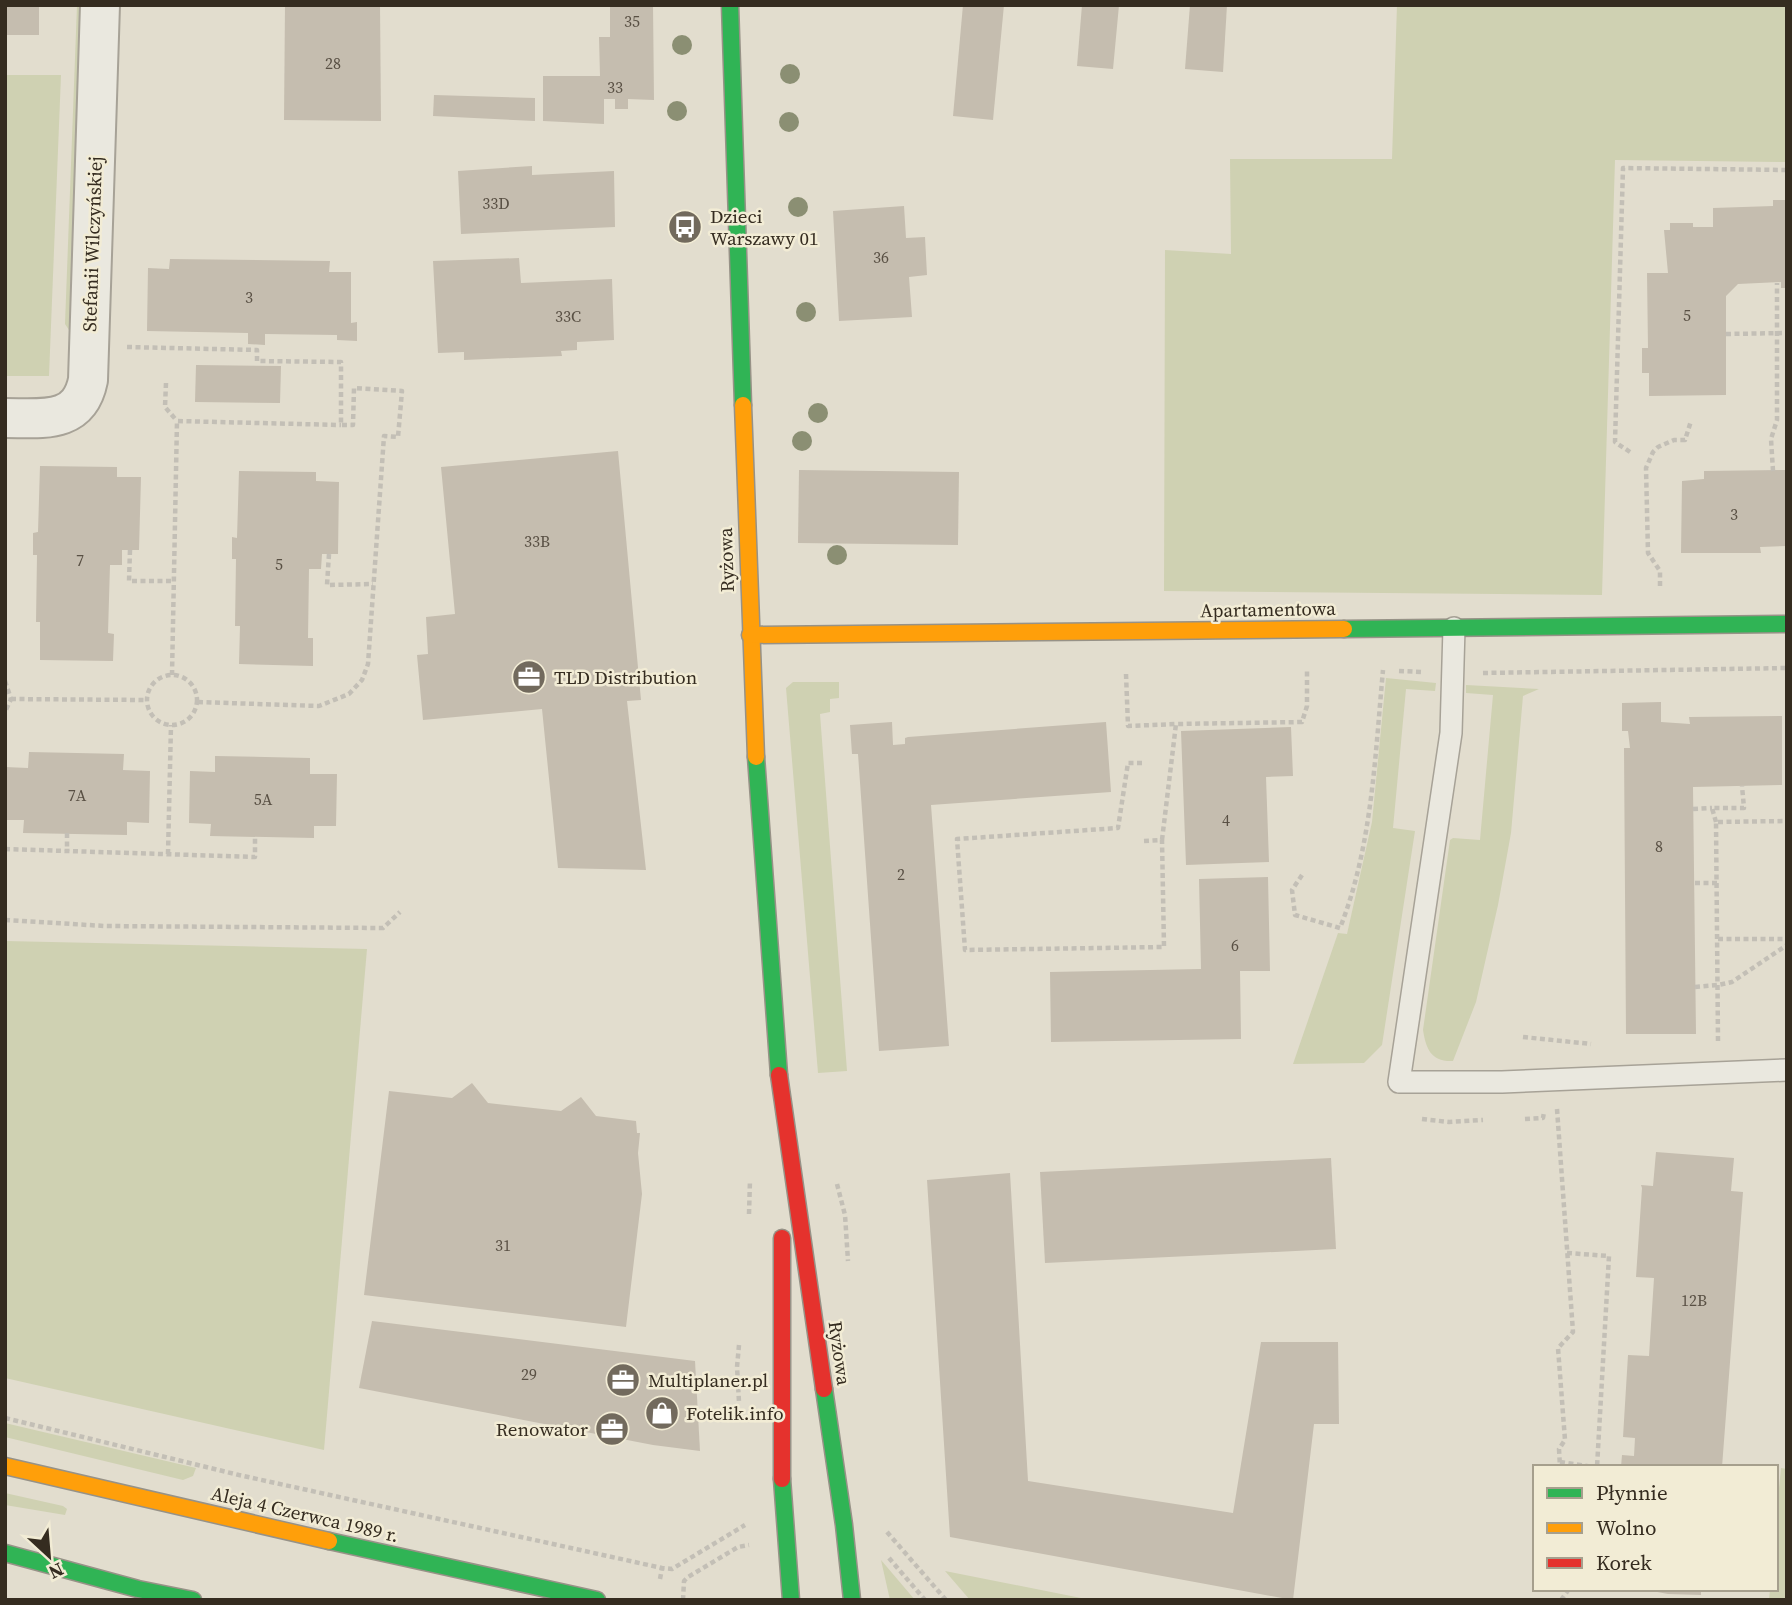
<svg xmlns="http://www.w3.org/2000/svg" width="1792" height="1605" viewBox="0 0 1792 1605" font-family="'Source Serif 4',serif">
	<rect width="100%" height="100%" fill="#e2ddce"/>
	<g fill="#cfd1b2">
		<polygon points="77,5 83,5 73,330 69,330 65,324"/>
		<polygon points="1397,5 1787,5 1787,162 1615,160 1602,595 1164,591 1165,250 1231,254 1230,159 1392,159"/>
		<polygon points="5,75 61,75 49,376 5,376"/>
		<polygon points="1386,678 1436,683 1435,691 1406,689 1393,828 1415,831 1382,1045 1364,1063 1293,1064 1338,933 1347,934 1372,822"/>
		<polygon points="793,682 839,682 839,698 830,699 830,712 820,714 847,1071 818,1073 786,688"/>
		<path d="M1466 685 1539 689 1523 696 1511 833 1498 905 1476 1002 1453 1061C1431 1062 1426 1049 1423 1030L1450 840 1453 838 1480 840 1493 695 1466 693Z"/>
		<polygon points="5,941 367,949 324,1450 5,1378"/>
		<polygon points="5,1423 196,1468 193,1476 183,1480 5,1437"/>
		<polygon points="1781,1468 1787,1469 1787,1600 1769,1600 1770,1589 1776,1589 1776,1518"/>
		<polygon points="5,1493 63,1506 67,1509 65,1515 5,1505"/>
		<polygon points="881,1560 915,1600 890,1600"/>
		<polygon points="945,1571 1091,1600 970,1600"/>
	</g>
	<g fill="#c5bdaf">
		<rect x="5" y="5" width="34" height="30"/>
		<polygon points="285,5 380,5 381,121 284,120"/>
		<polygon points="610,5 653,5 654,100 628,99 628,109 615,109 615,99 604,99 604,124 543,121 543,76 600,76 599,37 610,37"/>
		<polygon points="963,5 1004,5 993,120 953,116"/>
		<polygon points="1082,5 1119,5 1113,69 1077,66"/>
		<polygon points="1190,5 1227,5 1223,72 1185,69"/>
		<polygon points="434,95 535,98 535,121 433,116"/>
		<polygon points="532,166 532,175 614,171 615,227 461,234 458,171"/>
		<polygon points="1773,200 1787,200 1787,288 1781,288 1781,282 1738,284 1726,296 1726,395 1649,396 1649,373 1642,373 1642,348 1648,348 1647,273 1668,273 1664,230 1670,230 1670,223 1693,223 1693,227 1713,227 1713,208 1773,206"/>
		<polygon points="904,206 906,238 925,237 927,275 909,277 912,317 839,321 833,211"/>
		<polygon points="519,258 521,283 612,279 614,340 577,342 577,350 561,351 562,356 464,360 464,352 438,353 433,261"/>
		<polygon points="170,259 330,261 329,272 351,272 351,323 357,322 357,341 337,340 337,335 265,334 265,345 248,344 248,333 147,331 148,268 169,269"/>
		<polygon points="196,365 281,366 280,403 195,402"/>
		<polygon points="618,451 641,700 627,701 646,870 558,868 542,709 423,720 417,655 428,654 426,617 455,614 441,467"/>
		<polygon points="40,466 117,467 117,477 141,477 139,550 122,550 122,565 110,565 108,633 114,634 113,661 40,660 40,622 36,622 37,555 33,555 33,533 38,532"/>
		<polygon points="799,470 959,472 958,545 798,543"/>
		<polygon points="1787,470 1787,546 1760,547 1761,553 1681,553 1682,481 1704,479 1704,471"/>
		<polygon points="239,471 316,472 316,481 339,482 338,554 322,554 321,569 309,569 308,638 313,638 313,666 239,664 240,626 235,626 236,559 232,559 232,537 237,538"/>
		<polygon points="1661,702 1661,722 1690,724 1689,717 1782,716 1782,785 1693,787 1696,1034 1626,1034 1624,748 1630,748 1628,731 1622,731 1622,703"/>
		<polygon points="892,722 893,745 905,744 905,738 908,737 1106,722 1111,792 931,805 949,1046 879,1051 858,754 852,754 850,725"/>
		<polygon points="1291,727 1293,776 1266,777 1269,862 1186,865 1181,731"/>
		<polygon points="29,752 124,754 123,770 150,771 149,823 127,822 127,835 23,833 24,820 5,820 5,767 28,768"/>
		<polygon points="215,756 310,758 310,774 337,774 336,826 314,826 314,838 210,836 211,824 189,823 190,771 215,772"/>
		<polygon points="1268,877 1270,971 1240,971 1241,1039 1051,1042 1050,972 1201,969 1199,879"/>
		<polygon points="472,1083 488,1103 561,1111 581,1097 596,1116 636,1121 637,1133 640,1133 638,1153 642,1194 626,1327 364,1295 389,1091 452,1098"/>
		<polygon points="1656,1152 1734,1158 1731,1191 1743,1192 1722,1467 1621,1467 1622,1455 1634,1456 1635,1438 1623,1437 1628,1355 1649,1356 1654,1278 1636,1277 1642,1188 1641,1185 1653,1186"/>
		<polygon points="1331,1158 1336,1249 1045,1263 1040,1172"/>
		<polygon points="1010,1173 1028,1481 1233,1513 1261,1342 1338,1342 1339,1424 1314,1424 1293,1600 950,1537 927,1180"/>
		<polygon points="372,1321 695,1361 700,1451 653,1445 359,1388"/>
		<polygon points="1652,1589 1701,1589 1701,1595 1668,1594 1652,1591"/>
	</g>
	<g fill="none" stroke-linecap="round" stroke-linejoin="round">
		<g stroke="#a7a297" stroke-width="24">
			<polyline id="lane" points="1454,628 1451,733 1399,1082 1502,1082 1787,1070"/>
		</g>
		<g stroke="#a7a297" stroke-width="42">
			<path id="street" d="M5 418C42 418 79 425 88 380L100 5"/>
		</g>
		<g stroke="#979287" stroke-width="19">
			<g id="fast">
				<polyline points="730,5 743,405"/>
				<polyline points="1344,629 1787,624"/>
				<polyline points="756,757 779,1075"/>
				<polyline points="824,1389 844,1525 852,1600"/>
				<polyline points="782,1479 791,1600"/>
				<polyline points="329,1541 597,1600"/>
				<polyline points="5,1553 138,1589 193,1600"/>
			</g>
		</g>
		<g stroke="#979287" stroke-width="19">
			<g id="slow">
				<polyline points="743,405 756,757"/>
				<polyline points="750,635 1344,629"/>
				<polyline points="5,1466 329,1541"/>
			</g>
		</g>
		<g stroke="#979287" stroke-width="19">
			<g id="jam">
				<polyline points="779,1075 824,1389"/>
				<polyline points="782,1238 782,1479"/>
			</g>
		</g>
		<g stroke="#c3bfb6" stroke-width="4.5" stroke-dasharray="5 3.5" stroke-linecap="butt">
			<polyline points="1726,334 1787,333"/>
			<polyline points="127,347 257,350 257,361 341,362 341,425 353,425 354,388 402,391 398,437 384,436 368,664 362,680 349,694 319,706 197,702"/>
			<polyline points="166,383 165,407 177,421"/>
			<polyline points="1630,452 1615,442 1623,168 1787,170"/>
			<polyline points="1773,471 1771,439 1777,420 1777,283"/>
			<polyline points="130,550 129,581 173,581"/>
			<polyline points="329,554 327,585 373,584"/>
			<polyline points="1660,586 1660,571 1648,553 1646,468 1653,452 1658,447 1674,440 1685,440 1691,421"/>
			<polyline points="1399,671 1422,672"/>
			<polyline points="1483,673 1787,668"/>
			<polyline points="1126,674 1128,726 1176,724"/>
			<circle cx="172" cy="700" r="25"/>
			<polyline points="172,675 177,421 341,425"/>
			<polyline points="5,681 11,699 5,712"/>
			<polyline points="11,699 146,700"/>
			<polyline points="1142,763 1128,763 1118,828 957,839 965,950 1164,947 1162,840 1143,841"/>
			<polyline points="1693,809 1712,808"/>
			<polyline points="1716,822 1712,808 1744,808 1742,786"/>
			<polyline points="67,833 67,851"/>
			<polyline points="1162,840 1176,724 1302,722 1307,706 1307,670"/>
			<polyline points="5,849 255,857 255,837"/>
			<polyline points="168,854 171,725"/>
			<path d="M1302 875 1292 890 1295 915 1340 928C1372 847 1375 757 1383 670"/>
			<polyline points="1695,883 1717,883"/>
			<polyline points="5,920 105,926 383,928 400,912"/>
			<polyline points="1718,939 1787,939"/>
			<polyline points="1695,987 1718,985 1732,982 1787,945"/>
			<polyline points="1523,1037 1591,1044"/>
			<polyline points="1718,1041 1716,822 1787,821"/>
			<polyline points="1557,1109 1573,1332 1558,1348 1565,1440 1559,1449 1560,1467"/>
			<polyline points="1422,1119 1449,1122 1483,1120"/>
			<polyline points="1525,1119 1543,1118 1544,1112"/>
			<polyline points="837,1184 845,1215 848,1261"/>
			<polyline points="749,1214 750,1180"/>
			<polyline points="1567,1253 1609,1256 1597,1467"/>
			<polyline points="739,1345 737,1367 739,1402"/>
			<polyline points="5,1418 239,1475 662,1568 672,1569 745,1525"/>
			<polyline points="1560,1462 1593,1467"/>
			<polyline points="887,1532 946,1600"/>
			<polyline points="889,1558 925,1600"/>
			<polyline points="660,1579 662,1568"/>
			<polyline points="683,1600 684,1581 688,1577 738,1547 749,1545"/>
			<polyline points="1561,1600 1569,1589"/>
		</g>
		<use href="#lane" stroke="#eae8df" stroke-width="21"/>
		<use href="#street" stroke="#eae8df" stroke-width="38"/>
		<use href="#fast" stroke="#30b455" stroke-width="16"/>
		<use href="#slow" stroke="#ff9f0a" stroke-width="16"/>
		<use href="#jam" stroke="#e5322d" stroke-width="16"/>
	</g>
	<g fill="#8b8f73">
		<circle cx="682" cy="45" r="10"/>
		<circle cx="790" cy="74" r="10"/>
		<circle cx="677" cy="111" r="10"/>
		<circle cx="789" cy="122" r="10"/>
		<circle cx="798" cy="207" r="10"/>
		<circle cx="806" cy="312" r="10"/>
		<circle cx="818" cy="413" r="10"/>
		<circle cx="802" cy="441" r="10"/>
		<circle cx="837" cy="555" r="10"/>
	</g>
	<defs>
		<g id="bus-disc" transform="scale(1.75)"><circle r="9.5" fill="#726a5d" stroke="#f2ecd5"/><path d="M-5-6H5V4H4V6H2V4H-2V6H-4V4H-5ZM-3.5-4V0h7V-4ZM-3.5 1.2v1.5H-2V1.2ZM2 1.2v1.5H3.5V1.2Z" fill="#fff"/></g>
		<g id="office-disc" transform="scale(1.75)"><circle r="9.5" fill="#726a5d" stroke="#f2ecd5"/><path d="M-6-3h4V-5.5h4V-3h4V5H-6ZM-1-4.5V-3h2v-1.5ZM-6 0V1H6V0Z" fill="#fff"/></g>
		<g id="shop-disc" transform="scale(1.75)"><circle r="9.5" fill="#726a5d" stroke="#f2ecd5"/><path d="M-5-2.5h2.3a2.7 3.5 0 0 1 5.4 0H5L5.5 6h-11ZM-1.5-2.5h3a1.5 2.3 0 0 0-3 0Z" fill="#fff"/></g>
	</defs>
	<g fill-rule="evenodd">
		<use href="#bus-disc" x="685" y="227"/>
		<use href="#office-disc" x="529" y="677"/>
		<use href="#office-disc" x="623" y="1380"/>
		<use href="#shop-disc" x="662" y="1413"/>
		<use href="#office-disc" x="612" y="1429"/>
	</g>
	<g text-anchor="middle" stroke-width="5" stroke-linejoin="round" paint-order="stroke">
		<g font-size="16" fill="#595044">
			<text x="632" y="27">35</text>
			<text x="333" y="69">28</text>
			<text x="615" y="93">33</text>
			<text x="496" y="209">33D</text>
			<text x="881" y="263">36</text>
			<text x="249" y="303">3</text>
			<text x="1687" y="321">5</text>
			<text x="568" y="322">33C</text>
			<text x="1734" y="520">3</text>
			<text x="537" y="547">33B</text>
			<text x="80" y="566">7</text>
			<text x="279" y="570">5</text>
			<text x="77" y="801">7A</text>
			<text x="263" y="805">5A</text>
			<text x="1226" y="826">4</text>
			<text x="1659" y="852">8</text>
			<text x="901" y="880">2</text>
			<text x="1235" y="951">6</text>
			<text x="503" y="1251">31</text>
			<text x="1694" y="1306">12B</text>
			<text x="529" y="1380">29</text>
		</g>
		<g font-size="19" fill="#352c20" stroke="#f2ecd5" text-anchor="start">
			<text x="710" y="223">Dzieci<tspan x="710" dy="22">Warszawy 01</tspan></text>
			<text x="554" y="684">TLD Distribution</text>
			<text x="648" y="1387">Multiplaner.pl</text>
			<text x="686" y="1420">Fotelik.info</text>
			<text x="588" y="1436" text-anchor="end">Renowator</text>
		</g>
		<g font-size="19" fill="#352c20" stroke="#f2ecd5">
			<text transform="translate(92 244) rotate(-88)" y="7">Stefanii Wilczyńskiej</text>
			<text transform="translate(726 560) rotate(-92)" y="7">Ryżowa</text>
			<text transform="translate(1268 609) rotate(-1)" y="7">Apartamentowa</text>
			<text transform="translate(840 1353) rotate(82)" y="7">Ryżowa</text>
			<text transform="translate(305 1514) rotate(13)" y="7">Aleja 4 Czerwca 1989 r.</text>
		</g>
	</g>
	<rect width="1792" height="1605" fill="none" stroke="#352c20" stroke-width="14"/>
	<rect x="1533" y="1465" width="245" height="126" fill="#f2ecd5" stroke="#a69f8d" stroke-width="2"/>
	<rect x="1547" y="1488" width="35" height="10" fill="#30b455" stroke="#a69f8d" stroke-width="2"/>
	<text x="1596" y="1500" font-size="21" fill="#352c20">Płynnie</text>
	<rect x="1547" y="1523" width="35" height="10" fill="#ff9f0a" stroke="#a69f8d" stroke-width="2"/>
	<text x="1596" y="1535" font-size="21" fill="#352c20">Wolno</text>
	<rect x="1547" y="1558" width="35" height="10" fill="#e5322d" stroke="#a69f8d" stroke-width="2"/>
	<text x="1596" y="1570" font-size="21" fill="#352c20">Korek</text>
	<g transform="translate(49 1556) rotate(154)" stroke="#f2ecd5" stroke-width="5" paint-order="stroke">
	<path d="M0-5L12 26L0 18L-12 26Z" fill="#352c20"/>
	<text y="-10" font-size="19" font-weight="bold" text-anchor="middle" fill="#352c20">N</text>
	</g>
</svg>
